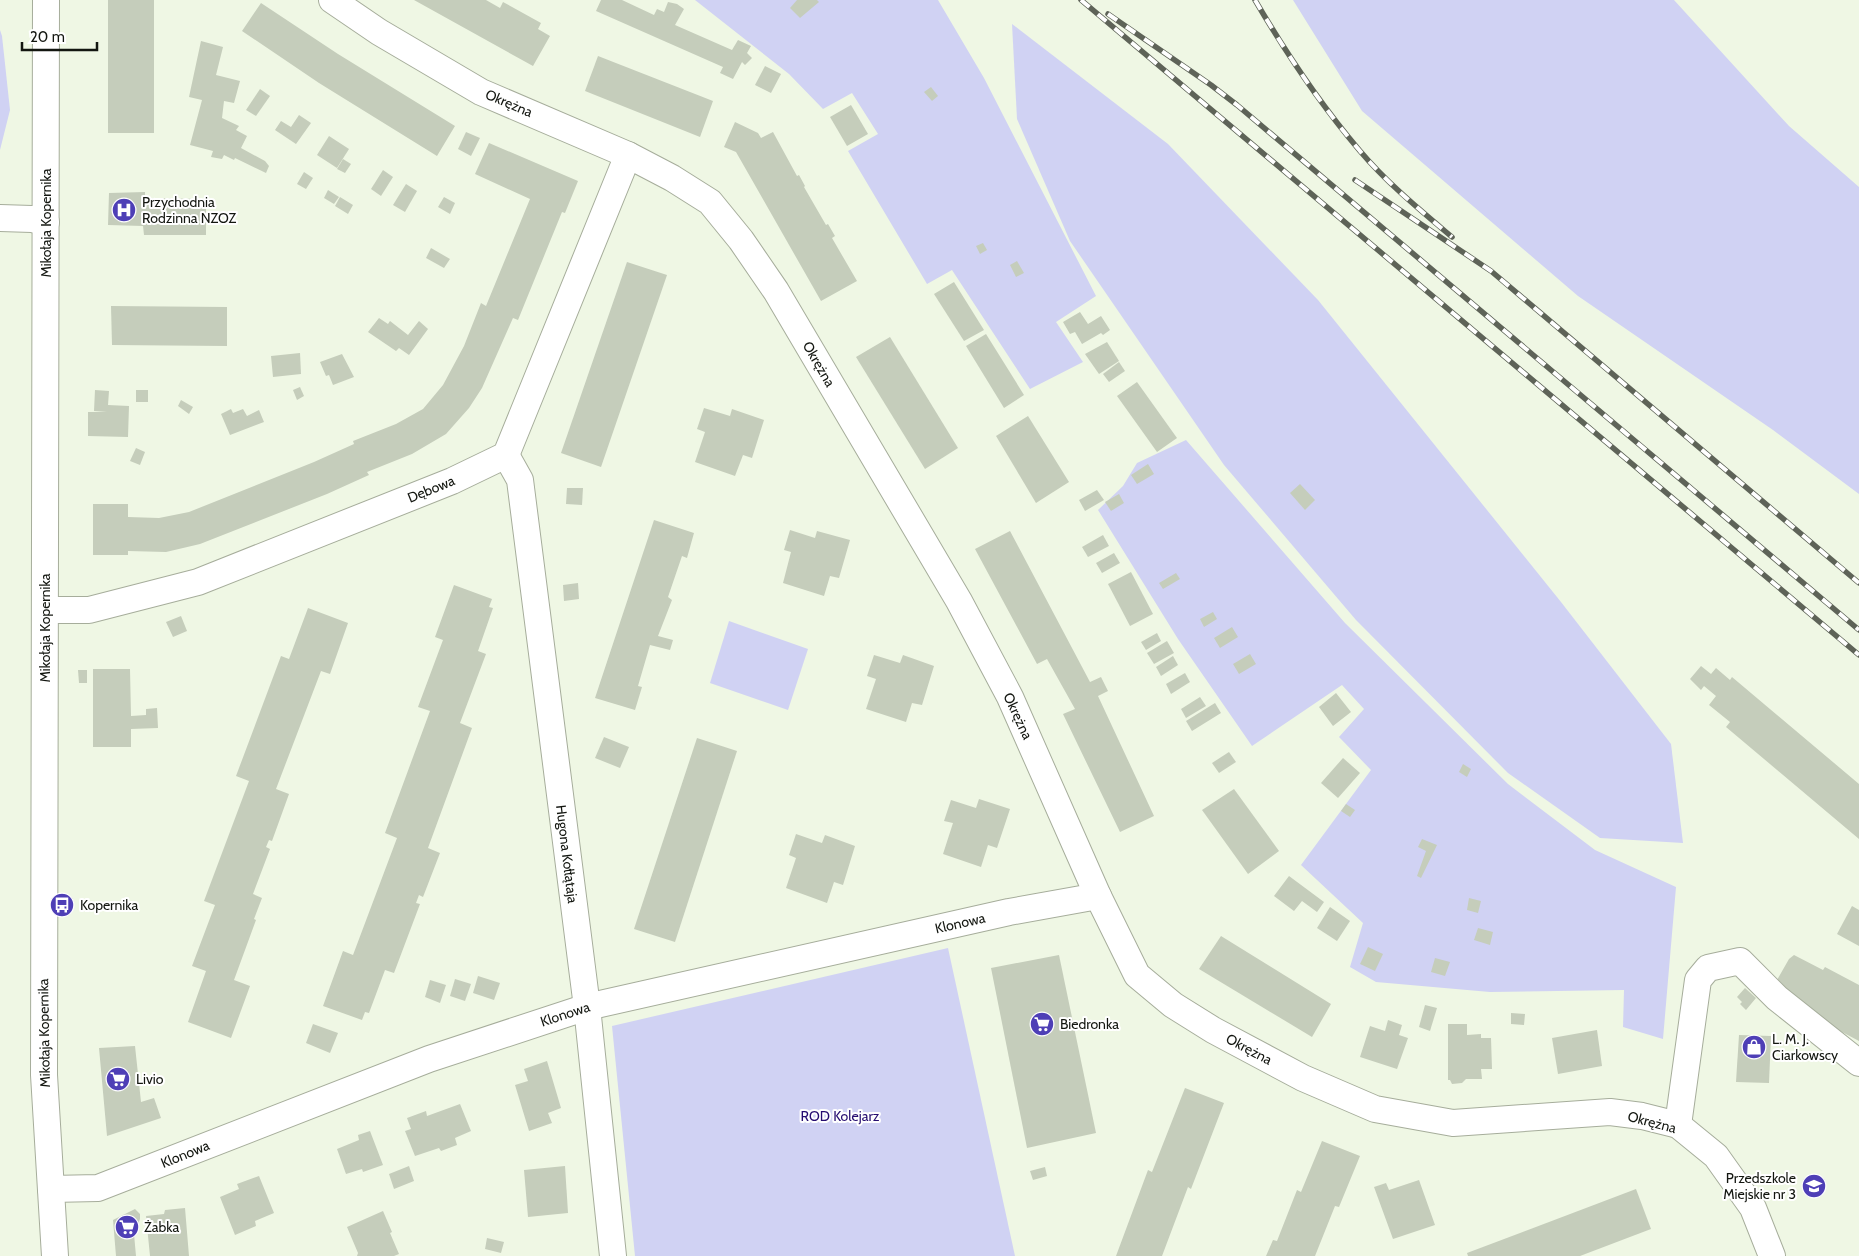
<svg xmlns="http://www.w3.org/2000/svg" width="1859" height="1256" viewBox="0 0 1859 1256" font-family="Cabin,sans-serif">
	<rect width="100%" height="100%" fill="#eff7e4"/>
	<g fill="#d0d2f3">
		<polygon points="695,0 938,0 984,78 1096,296 1056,322 1083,362 1030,389 952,270 927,284 848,151 878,134 852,93 823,109 789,74"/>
		<polygon points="1293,0 1674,0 1789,126 1859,187 1859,494 1773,430 1578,296 1362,111"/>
		<polygon points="1012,24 1168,144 1318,300 1561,602 1671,744 1683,843 1600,838 1508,773 1356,620 1224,465 1070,241 1017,119"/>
		<polygon points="0,30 2,36 10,110 0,150"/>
		<polygon points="1186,440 1345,623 1508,784 1595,850 1676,887 1663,1039 1623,1027 1624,990 1490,992 1376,982 1350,967 1363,923 1301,865 1371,770 1339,737 1364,709 1342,685 1252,746 1178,639 1098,510 1123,486 1137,463"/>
		<polygon points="729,621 808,649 788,710 710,683"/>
		<polygon points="948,948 1015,1256 635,1256 612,1026"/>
	</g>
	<g fill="#c5cdbb">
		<rect x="108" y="0" width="46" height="133"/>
		<polygon points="414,0 486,0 500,8 503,2 541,23 538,29 550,36 533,66"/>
		<polygon points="601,0 622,0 654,15 657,9 664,12 668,2 677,4 684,9 675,25 732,50 738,40 751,46 747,53 752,58 745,65 742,62 733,79 720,73 723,67 596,11"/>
		<polygon points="797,0 817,0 819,2 800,18 790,8"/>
		<polygon points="261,3 338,54 455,126 437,156 319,83 242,31"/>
		<polygon points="201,41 223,47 216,75 240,81 234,103 224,101 222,118 239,126 236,130 247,136 241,148 265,161 269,166 266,173 235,158 234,160 224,155 222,159 211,157 213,151 190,145 202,100 189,97"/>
		<polygon points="598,56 713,101 700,137 585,91"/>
		<polygon points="765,66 781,74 771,93 755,85"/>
		<polygon points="931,87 938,96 932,101 924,92"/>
		<polygon points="260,89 270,96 256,116 246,110"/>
		<polygon points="851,105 868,134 847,146 830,117"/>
		<polygon points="299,115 311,123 296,144 275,130 281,121 291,127"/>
		<polygon points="735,122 758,133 761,138 773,132 797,176 799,175 805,186 804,187 826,225 828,224 835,236 832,238 857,281 821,301 736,152 724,147"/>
		<polygon points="466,132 480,138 471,156 458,149"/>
		<polygon points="329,136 349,149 337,168 317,155"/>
		<polygon points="489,143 578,181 565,213 562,212 518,320 513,318 482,388 469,408 446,434 412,454 367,472 369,475 327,494 200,544 166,552 128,551 128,555 93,555 93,504 128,504 128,517 159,518 189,512 314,462 354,444 353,441 396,424 423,409 443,385 464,346 481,303 486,306 530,199 475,174"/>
		<polygon points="343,159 351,164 345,173 337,169"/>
		<polygon points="383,170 393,177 381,196 371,189"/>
		<polygon points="304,172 313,178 306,189 297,184"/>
		<polygon points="406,184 417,191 405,212 393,205"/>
		<polygon points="328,190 339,197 334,204 324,198"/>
		<polygon points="145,192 145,198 206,199 206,235 144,235 143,226 108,225 109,193"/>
		<polygon points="340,197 353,205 348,214 335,206"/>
		<polygon points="444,197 455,203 450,214 438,207"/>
		<polygon points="983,243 987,250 980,254 976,246"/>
		<polygon points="431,248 450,259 444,268 426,258"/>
		<polygon points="1017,261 1024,273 1016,277 1010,265"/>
		<polygon points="627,262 667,275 601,467 561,453"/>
		<polygon points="954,282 984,330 964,341 934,294"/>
		<polygon points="111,306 227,307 227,346 112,345"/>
		<polygon points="1080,312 1088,324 1101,316 1110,330 1103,335 1101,333 1082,344 1075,332 1070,334 1063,322"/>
		<polygon points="379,318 388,324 390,321 408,335 419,321 428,329 409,355 399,348 396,351 368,332"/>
		<polygon points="986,334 1024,395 1004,408 966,346"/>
		<polygon points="890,337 958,448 925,469 856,357"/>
		<polygon points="1107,342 1119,361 1099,374 1085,354"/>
		<polygon points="300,353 301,374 273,377 271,356"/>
		<polygon points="342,354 354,377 333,385 329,375 326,376 320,362"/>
		<polygon points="1119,362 1125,371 1109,382 1103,374"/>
		<polygon points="1137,382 1177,438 1157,452 1117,396"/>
		<polygon points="300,387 304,396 297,400 293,390"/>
		<polygon points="95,390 109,391 108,405 129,406 128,437 88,436 88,412 107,412 94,411"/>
		<rect x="136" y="390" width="12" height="12"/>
		<polygon points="181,400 193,407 189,414 178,406"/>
		<polygon points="704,408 730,416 732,409 764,420 752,458 743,455 735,476 695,462 705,432 697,429"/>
		<polygon points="231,409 233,413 243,409 247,416 259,410 264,422 230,435 221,414"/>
		<polygon points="1028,416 1069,482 1036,503 996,436"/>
		<polygon points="136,448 145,452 140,465 130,461"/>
		<polygon points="1148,464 1154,474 1137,484 1131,475"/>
		<polygon points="1300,484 1315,500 1305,510 1290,493"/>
		<polygon points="567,488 583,488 582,505 566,504"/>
		<polygon points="1097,490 1104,500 1085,511 1079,500"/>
		<polygon points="1119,494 1124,503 1111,511 1105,502"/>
		<polygon points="654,520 694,533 687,558 682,556 668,597 672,600 658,636 673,640 670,650 650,645 638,686 642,687 635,710 595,698"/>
		<polygon points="790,530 815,538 817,531 850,540 839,578 830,576 824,596 783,583 791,552 784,550"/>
		<polygon points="1010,531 1090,682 1101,677 1108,691 1098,696 1154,816 1120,832 1063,714 1075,709 1047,659 1037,664 975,549"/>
		<polygon points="1103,535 1109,546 1088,557 1082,547"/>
		<polygon points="1114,553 1120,563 1102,573 1096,563"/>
		<polygon points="1131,572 1153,614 1130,626 1108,584"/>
		<polygon points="1176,573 1180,579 1163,589 1159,583"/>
		<polygon points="578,583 579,599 564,601 563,585"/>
		<polygon points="454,585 492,599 489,607 493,608 478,651 486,654 460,723 472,728 428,848 440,853 423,897 419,895 416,903 420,904 394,973 385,970 369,1013 365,1012 362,1020 323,1006 343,951 353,955 397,838 385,833 430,711 418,707 443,640 435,637"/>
		<polygon points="308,608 348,623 330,674 321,671 276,789 289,794 272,841 269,840 266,847 270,849 253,894 262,898 254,919 256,920 234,980 250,986 231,1038 188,1022 206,971 192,966 215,905 204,901 249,781 236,776 281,656 289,659"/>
		<polygon points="1213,612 1217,619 1204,627 1200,619"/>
		<polygon points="181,616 187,631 173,637 166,622"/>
		<polygon points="1232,627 1238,637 1220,648 1214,638"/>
		<polygon points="1157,633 1161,641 1146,650 1141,642"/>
		<polygon points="1167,641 1174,653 1154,664 1147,653"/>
		<polygon points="1250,654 1256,664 1239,674 1233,664"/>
		<polygon points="874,655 900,663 903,655 934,666 922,705 912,703 906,722 866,709 876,679 867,676"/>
		<polygon points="1173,656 1178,665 1161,676 1156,667"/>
		<polygon points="1701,666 1711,674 1716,668 1730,680 1732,677 1859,784 1859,839 1726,727 1730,722 1709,705 1716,696 1704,686 1701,690 1690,679"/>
		<polygon points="93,669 130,669 131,716 146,715 146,709 157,708 158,728 131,729 131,747 93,747"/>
		<polygon points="78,670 87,670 87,683 79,683"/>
		<polygon points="1185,673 1190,682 1171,694 1166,684"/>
		<polygon points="1336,693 1351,712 1333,726 1319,707"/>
		<polygon points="1200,697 1206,706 1186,718 1181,709"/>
		<polygon points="1215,703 1221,713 1192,731 1186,721"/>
		<polygon points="604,737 629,747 620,768 595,758"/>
		<polygon points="697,738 737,751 675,942 634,929"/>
		<polygon points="1229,752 1236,762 1219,773 1212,763"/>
		<polygon points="1343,758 1360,773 1338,798 1321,783"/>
		<polygon points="1463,764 1471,769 1467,777 1459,772"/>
		<polygon points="1234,789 1279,851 1248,874 1202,810"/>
		<polygon points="979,799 1010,809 997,848 988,845 981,867 943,854 953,823 944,821 951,800 976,808"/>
		<polygon points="1346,804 1355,810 1350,817 1341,811"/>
		<polygon points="796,834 822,843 825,835 855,846 843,885 834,882 827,903 786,888 796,858 789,855"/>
		<polygon points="1422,839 1437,845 1421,878 1417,876 1426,851 1418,847"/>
		<polygon points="1289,876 1324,902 1317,912 1302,901 1294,911 1274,896"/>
		<polygon points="1469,898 1481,901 1478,913 1467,910"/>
		<polygon points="1852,906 1859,910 1859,946 1837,934"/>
		<polygon points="1330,907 1350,921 1337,941 1317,928"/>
		<polygon points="1478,928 1493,932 1490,945 1474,940"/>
		<polygon points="1221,936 1331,1004 1312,1037 1199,969"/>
		<polygon points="1368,947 1383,954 1375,971 1360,964"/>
		<polygon points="1059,955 1096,1133 1027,1148 991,968"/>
		<polygon points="1794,955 1823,970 1825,967 1859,985 1859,1041 1793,1006 1773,987 1789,959"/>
		<polygon points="1435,958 1450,962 1445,976 1431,972"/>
		<polygon points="478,976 500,983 494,1000 473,993"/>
		<polygon points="455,979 471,984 465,1001 450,996"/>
		<polygon points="430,980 446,985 440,1003 425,997"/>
		<polygon points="1745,988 1756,998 1746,1010 1740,1004 1742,1002 1737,997"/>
		<polygon points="1425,1005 1437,1008 1430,1031 1419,1027"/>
		<polygon points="1511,1013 1525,1014 1524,1025 1511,1024"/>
		<polygon points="1388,1020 1402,1025 1399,1035 1408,1038 1397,1069 1360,1057 1370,1026 1385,1031"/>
		<polygon points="313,1024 338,1033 330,1053 306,1043"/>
		<polygon points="1448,1024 1467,1024 1467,1035 1481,1034 1481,1038 1491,1038 1492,1069 1481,1069 1482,1079 1466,1079 1462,1083 1452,1084 1450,1080 1448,1080"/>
		<polygon points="1597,1030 1602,1066 1558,1074 1552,1038"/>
		<polygon points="1739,1035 1771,1036 1769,1083 1736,1082"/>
		<polygon points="135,1046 141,1102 154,1098 161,1118 107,1136 99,1048"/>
		<polygon points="547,1061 561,1108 548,1113 552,1123 529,1131 515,1085 528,1081 524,1069"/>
		<polygon points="1185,1088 1224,1103 1191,1189 1188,1187 1162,1256 1116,1256 1148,1170 1152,1172"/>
		<polygon points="460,1104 471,1131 455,1138 457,1145 441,1151 439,1148 415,1156 405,1131 411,1129 407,1118 426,1111 427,1116"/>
		<polygon points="370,1131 383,1165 363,1172 362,1169 346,1174 337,1149 359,1140 358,1135"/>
		<polygon points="1322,1141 1360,1156 1339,1207 1335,1206 1315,1256 1266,1256 1273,1240 1277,1241 1297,1190 1301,1192"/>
		<polygon points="409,1166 414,1181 394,1189 389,1174"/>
		<polygon points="565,1166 568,1213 528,1217 524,1170"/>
		<polygon points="1045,1167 1047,1176 1033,1180 1030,1171"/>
		<polygon points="259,1176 274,1213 255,1221 256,1226 235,1235 220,1197 239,1189 237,1184"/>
		<polygon points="1419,1180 1435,1225 1393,1239 1374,1187 1386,1183 1389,1190"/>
		<polygon points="1636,1189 1651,1229 1580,1256 1468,1256 1467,1253"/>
		<polygon points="185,1208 189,1256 150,1256 146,1216 164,1214 165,1210"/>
		<polygon points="135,1209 140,1214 140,1219 134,1234 136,1256 116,1256 113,1220"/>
		<polygon points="383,1211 392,1232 390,1233 399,1254 394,1256 357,1256 358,1253 347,1227"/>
		<polygon points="487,1238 504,1242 501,1253 485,1249"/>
	</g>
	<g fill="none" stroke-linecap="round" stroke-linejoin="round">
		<g stroke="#a6ad9b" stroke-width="28">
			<g id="minor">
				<polyline points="46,0 44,1075 55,1256"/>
				<polyline points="332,0 379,32 481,92 628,155 672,178 710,202 741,240 776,291 959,601 1010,697 1098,896 1137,975 1173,1005 1213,1030 1303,1078 1375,1109 1453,1123 1610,1112 1642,1116 1678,1125 1716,1156 1753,1208 1772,1256"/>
				<polyline points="0,218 32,219 46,222"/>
				<polyline points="506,455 520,480 587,1007 613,1256"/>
				<polyline points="45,610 89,610 198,582 452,481 506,455 628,155"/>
				<polyline points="1678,1125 1698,980 1708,968 1740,961 1777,998 1859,1063"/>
				<polyline points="51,1189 98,1188 429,1059 587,1007 1009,912 1098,896"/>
			</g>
		</g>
		<use href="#minor" stroke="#fff" stroke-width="26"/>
		<g stroke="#5e6358" stroke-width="5.5">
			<g id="rail">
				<polyline points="1081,0 1859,655"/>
				<path d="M1255 0C1286 53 1320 104 1360 151 1387 183 1420 210 1452 237"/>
				<polyline points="1108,14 1211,85 1237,105 1859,630"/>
				<polyline points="1355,180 1491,271 1859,583"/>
			</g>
		</g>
		<use href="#rail" stroke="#fff" stroke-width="4" stroke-dasharray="11" stroke-linecap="butt"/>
	</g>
	<defs>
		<g id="hospital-disc" transform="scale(1.25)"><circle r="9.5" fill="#4e3fb6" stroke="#fff"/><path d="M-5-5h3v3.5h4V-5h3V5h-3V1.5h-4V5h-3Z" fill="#fff"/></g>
		<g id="bus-disc" transform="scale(1.25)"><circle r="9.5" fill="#4e3fb6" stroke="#fff"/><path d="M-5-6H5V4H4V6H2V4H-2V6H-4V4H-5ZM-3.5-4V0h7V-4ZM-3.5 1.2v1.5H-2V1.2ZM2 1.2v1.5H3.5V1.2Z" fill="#fff"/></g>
		<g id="supermarket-disc" transform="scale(1.25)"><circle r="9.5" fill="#4e3fb6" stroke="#fff"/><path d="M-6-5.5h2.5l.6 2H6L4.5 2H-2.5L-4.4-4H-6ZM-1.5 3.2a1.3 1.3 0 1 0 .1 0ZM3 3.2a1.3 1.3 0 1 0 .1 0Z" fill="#fff"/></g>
		<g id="shop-disc" transform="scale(1.25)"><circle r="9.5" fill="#4e3fb6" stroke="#fff"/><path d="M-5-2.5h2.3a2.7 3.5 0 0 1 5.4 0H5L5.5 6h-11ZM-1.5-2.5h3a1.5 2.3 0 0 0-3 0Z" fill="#fff"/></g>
		<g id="school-disc" transform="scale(1.25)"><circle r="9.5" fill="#4e3fb6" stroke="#fff"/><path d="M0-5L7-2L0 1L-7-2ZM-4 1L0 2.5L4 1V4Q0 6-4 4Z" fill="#fff"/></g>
	</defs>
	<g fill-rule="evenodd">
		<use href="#hospital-disc" x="124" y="210"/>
		<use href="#bus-disc" x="62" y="905"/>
		<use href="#supermarket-disc" x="1042" y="1024"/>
		<use href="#shop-disc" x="1754" y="1047"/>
		<use href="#supermarket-disc" x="118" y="1079"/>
		<use href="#school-disc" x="1814" y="1186"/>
		<use href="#supermarket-disc" x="127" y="1227"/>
	</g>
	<g text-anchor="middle" stroke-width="4" stroke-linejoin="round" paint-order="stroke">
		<g font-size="14" fill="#131610" stroke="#fff">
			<text transform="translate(509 103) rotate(23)" y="5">Okrężna</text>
			<text transform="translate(46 223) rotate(-90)" y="5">Mikołaja Kopernika</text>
			<text transform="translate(819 364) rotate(60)" y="5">Okrężna</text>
			<text transform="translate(431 489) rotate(-22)" y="5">Dębowa</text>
			<text transform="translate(45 628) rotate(-90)" y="5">Mikołaja Kopernika</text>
			<text transform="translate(1018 716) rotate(65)" y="5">Okrężna</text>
			<text transform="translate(567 854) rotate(83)" y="5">Hugona Kołłątaja</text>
			<text transform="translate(960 923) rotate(-13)" y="5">Klonowa</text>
			<text transform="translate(565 1014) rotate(-18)" y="5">Klonowa</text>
			<text transform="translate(44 1033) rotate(-91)" y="5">Mikołaja Kopernika</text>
			<text transform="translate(1249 1049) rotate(28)" y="5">Okrężna</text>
			<text transform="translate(1652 1122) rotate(15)" y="5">Okrężna</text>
			<text transform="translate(185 1154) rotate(-22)" y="5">Klonowa</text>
		</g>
		<g font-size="14" fill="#131610" stroke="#fff" text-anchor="start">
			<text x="142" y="207">Przychodnia<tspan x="142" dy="16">Rodzinna NZOZ</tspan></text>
			<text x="80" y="910">Kopernika</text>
			<text x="1060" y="1029">Biedronka</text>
			<text x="1772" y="1044">L. M. J.<tspan x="1772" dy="16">Ciarkowscy</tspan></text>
			<text x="136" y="1084">Livio</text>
			<text x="1796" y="1183" text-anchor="end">Przedszkole<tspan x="1796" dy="16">Miejskie nr 3</tspan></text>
			<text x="144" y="1232">Żabka</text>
		</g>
		<g font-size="14" fill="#260d70" stroke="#fff">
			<text x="840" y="1121">ROD Kolejarz</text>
		</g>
	</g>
	<path d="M22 42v8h75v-8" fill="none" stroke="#131610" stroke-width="2.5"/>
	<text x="30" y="42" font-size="15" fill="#131610" stroke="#ffffff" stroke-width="4" paint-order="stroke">20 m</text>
</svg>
